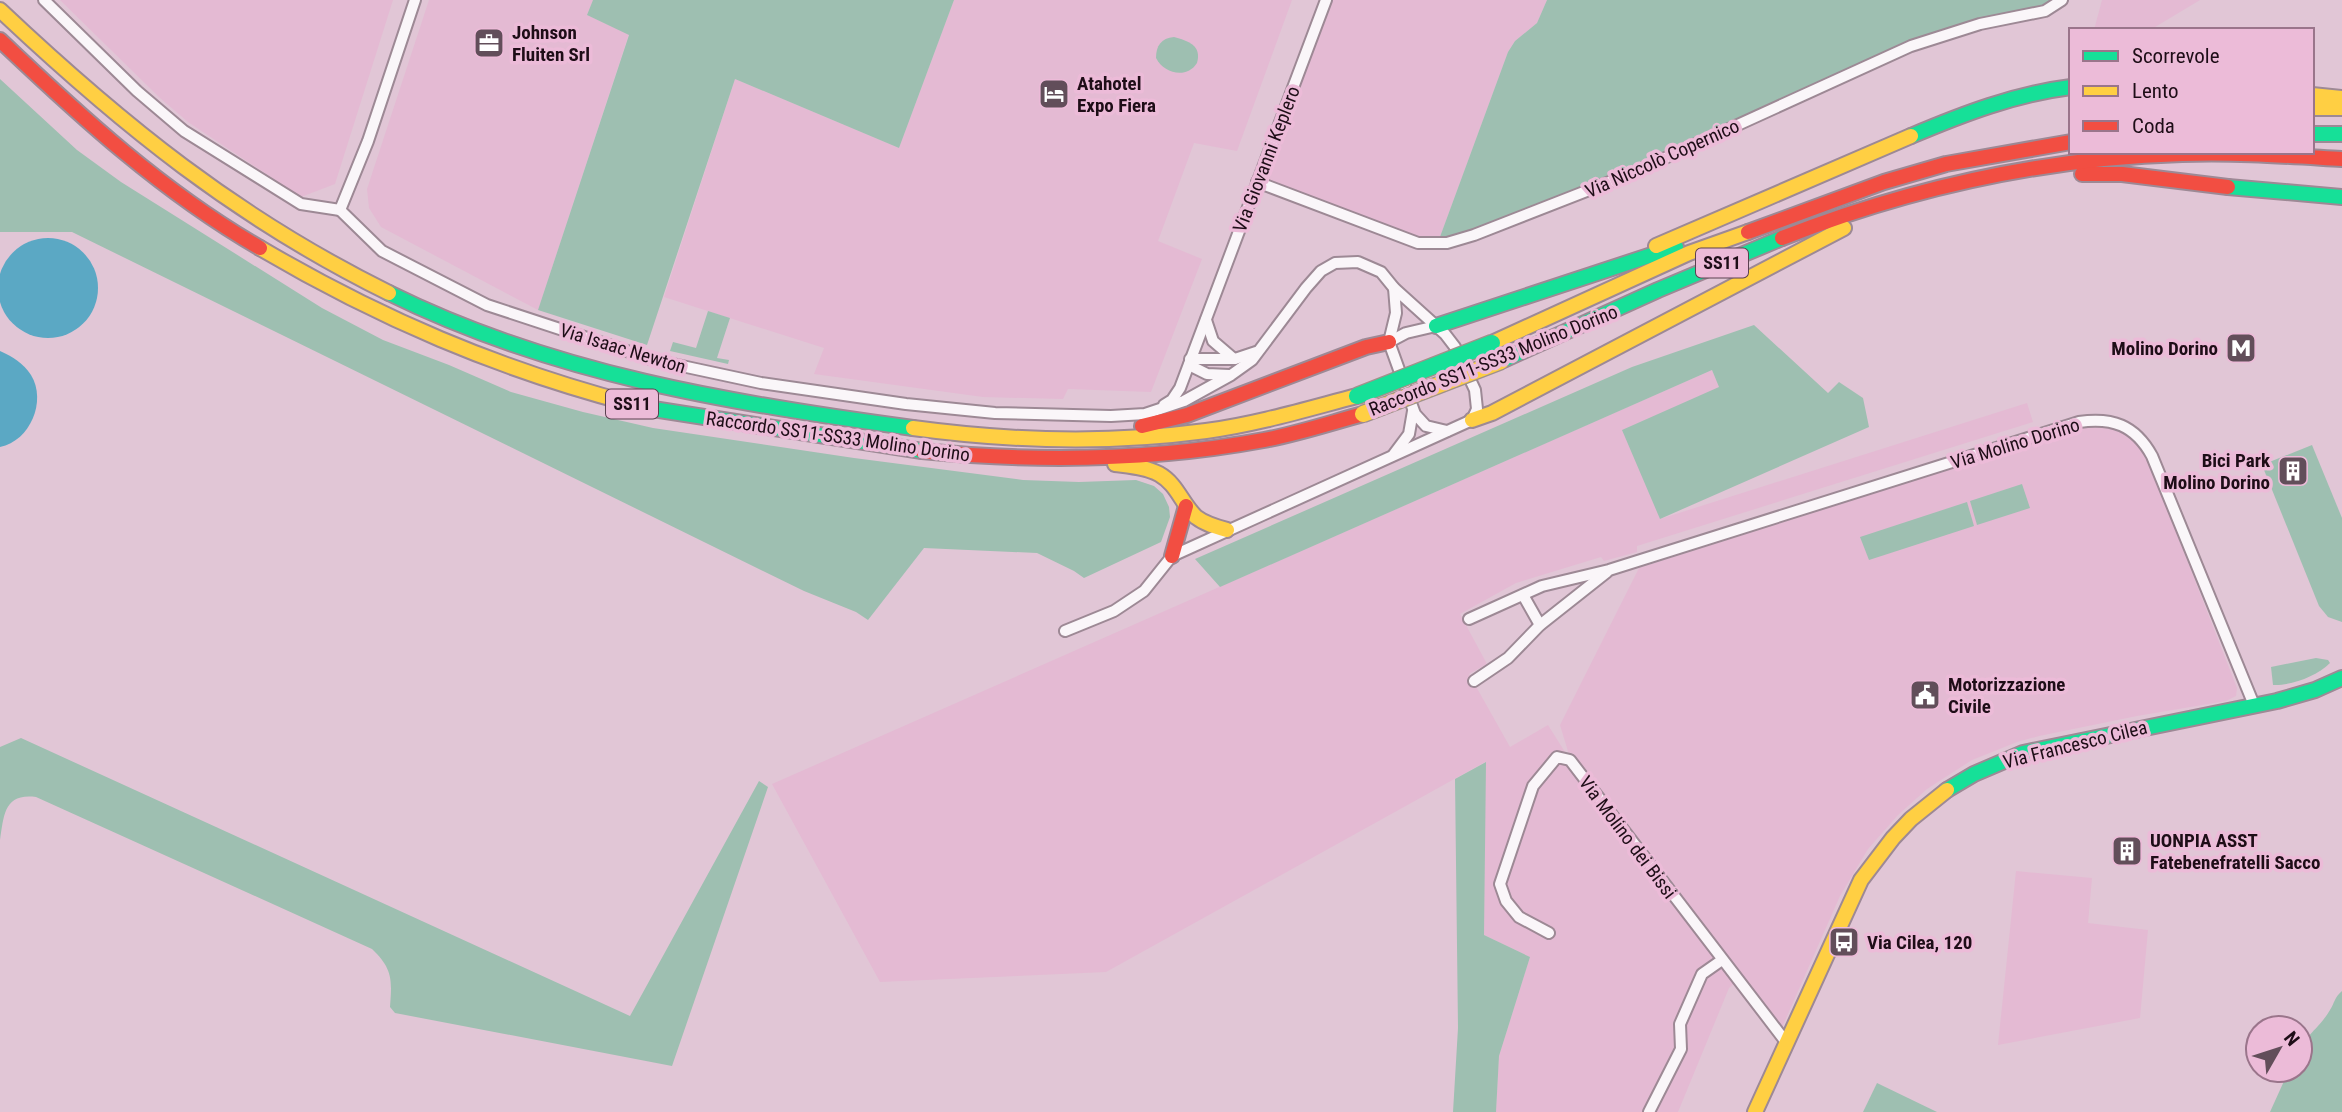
<svg xmlns="http://www.w3.org/2000/svg" width="2342" height="1112" viewBox="0 0 2342 1112" font-family="'Roboto Condensed',sans-serif">
	<rect width="100%" height="100%" fill="#e1c6d6"/>
	<g fill="#e4bad3">
		<polygon points="60,0 393,0 335,184 301,197 188,122 160,98"/>
		<polygon points="429,0 593,0 587,15 629,34 538,310 381,227 369,208 367,189"/>
		<polygon points="954,0 1292,0 1237,151 1194,143 1158,241 1202,259 1151,392 1068,389 1063,399 983,397 814,374 824,348 664,297 735,79 899,148"/>
		<polygon points="1326,0 1547,0 1537,23 1515,41 1508,52 1437,245 1257,182"/>
		<polygon points="2102,0 2200,0 2150,30 2094,30"/>
		<polygon points="1712,370 1719,387 1660,519 2027,403 2033,422 1637,546 1637,552 1604,561 1601,557 1516,583 1460,614 1487,664 1469,674 1510,747 1548,725 1570,760 1738,980 1729,988 1678,1112 1496,1112 1499,1056 1530,957 1484,935 1485,762 1106,972 880,982 772,784"/>
		<polygon points="2100,424 2119,428 2134,438 2147,458 2237,688 2236,696 2226,701 2137,716 2039,736 2017,742 1972,760 1927,789 1898,815 1868,849 1840,896 1780,1032 1570,758 1560,725 1639,568 2086,426"/>
		<polygon points="2016,871 2092,878 2088,923 2148,930 2140,1018 1998,1045"/>
	</g>
	<g fill="#9ebfb1">
		<polygon points="593,0 954,0 899,148 735,79 647,345 538,310 629,35 587,15"/>
		<polygon points="1547,0 2062,0 2058,4 1951,33 1630,174 1437,245 1508,52 1515,41 1537,23"/>
		<path d="M1174 37C1188 41 1202 45 1197 63 1187 79 1164 74 1156 58 1156 46 1161 38 1174 37Z"/>
		<polygon points="0,79 77,150 121,182 322,308 383,340 449,365 511,392 583,412 653,428 854,458 1023,480 1079,482 1136,480 1154,486 1163,494 1169,507 1170,517 1161,542 1084,578 1074,571 1037,553 924,548 868,620 856,612 804,591 72,232 0,232"/>
		<polygon points="708,311 730,318 717,358 729,360 728,364 670,351 673,342 696,348"/>
		<polygon points="1754,325 1828,393 1839,382 1863,398 1869,427 1660,519 1622,430 1719,387 1712,370 1220,587 1195,559 1632,367"/>
		<polygon points="2312,445 2342,518 2342,622 2328,617 2319,606 2262,465"/>
		<polygon points="2022,484 2030,508 1977,525 1970,501"/>
		<polygon points="1967,502 1974,526 1869,560 1860,537"/>
		<path d="M2316 658 2328 660 2330 663C2317 676 2291 686 2273 685L2271 667Z"/>
		<path d="M21 738 630 1016 759 781 768 787 672 1066 395 1013 390 1007C392 980 393 969 372 949L36 797C4 793 4 815 0 840V747Z"/>
		<polygon points="1486,762 1484,935 1530,957 1499,1056 1496,1112 1453,1112 1458,1028 1455,779"/>
		<path d="M2342 991V1112H2270L2289 1070H2300C2300 1032 2314 1037 2330 1010 2335 1002 2334 998 2342 991Z"/>
		<polygon points="1877,1083 1937,1112 1863,1112"/>
	</g>
	<g fill="#5ba8c4">
		<circle cx="48" cy="288" r="50"/>
		<path d="M0 351C13 357 23 363 31 375 47 401 30 441 0 447Z"/>
	</g>
	<g fill="none" stroke-linecap="round" stroke-linejoin="round">
		<g stroke="#9d8995" stroke-width="14">
			<g id="street">
				<polyline points="44,0 137,91 184,131 301,204 340,210"/>
				<polyline points="415,0 368,141 340,210 382,251 487,305 654,360 761,383 906,404 995,413 1111,416 1145,414 1184,401 1231,375 1252,360 1306,288 1321,271 1335,263 1358,262 1381,272 1394,288 1445,334 1455,347 1475,390 1477,409 1472,420 1172,556 1144,591 1114,611 1065,631"/>
				<polyline points="1257,182 1418,243 1447,243 1474,235 1630,174 1911,46 1980,24 2045,11 2062,0"/>
				<polyline points="1206,320 1213,341 1234,359"/>
				<polyline points="1436,326 1406,333 1389,342 1415,414 1426,426 1447,431"/>
				<polyline points="1389,342 1396,313 1394,288"/>
				<polyline points="1190,359 1235,359 1256,352"/>
				<polyline points="1189,365 1207,374 1229,375"/>
				<polyline points="1164,405 1172,400 1180,388 1326,0"/>
				<polyline points="1394,454 1409,434 1413,411"/>
				<polyline points="1523,595 1540,625"/>
				<path d="M1469 619 1542 586 1609 570 2079 422C2112 417 2135 425 2152 456L2254 705"/>
				<polyline points="1474,681 1508,658 1540,625 1607,572"/>
				<polyline points="1549,933 1519,917 1506,901 1500,884 1533,786 1557,757 1570,760 1786,1042"/>
				<polyline points="1649,1112 1681,1049 1680,1024 1702,974 1722,960"/>
			</g>
		</g>
		<g stroke="#9d8995" stroke-width="18">
			<g id="fast">
				<polyline points="2312,134 2342,134"/>
				<path d="M1911 136C1963 114 2015 94 2071 87"/>
				<polyline points="2228,187 2342,197"/>
				<path d="M389 293C553 374 733 404 913 428"/>
				<polyline points="1436,326 1676,247"/>
				<polyline points="1501,361 1658,290 1782,238"/>
				<polyline points="632,404 653,409 922,451"/>
				<polyline points="1947,790 1974,774 2023,753 2277,701 2315,690 2342,678"/>
			</g>
		</g>
		<g stroke="#9d8995" stroke-width="18">
			<g id="slow">
				<path d="M0 10C122 125 237 218 389 293"/>
				<polyline points="2312,95 2342,98"/>
				<polyline points="2312,108 2342,108"/>
				<polyline points="1656,246 1911,136"/>
				<path d="M260 248C379 318 498 369 632 404"/>
				<polyline points="1492,343 1689,253 1748,232"/>
				<polyline points="1472,420 1492,413 1844,228"/>
				<path d="M913 428C1009 441 1109 444 1206 431 1258 424 1307 409 1357 396"/>
				<path d="M1115 464C1130 466 1146 467 1159 474 1177 484 1182 504 1196 517 1205 524 1216 527 1227 530"/>
				<polyline points="1755,1112 1861,880 1893,838 1911,819 1947,790"/>
			</g>
		</g>
		<g stroke="#9d8995" stroke-width="18">
			<g id="jam">
				<path d="M0 40C81 117 163 192 260 248"/>
				<polyline points="2082,174 2122,174 2228,187"/>
				<polyline points="1748,232 1884,182 1946,164 2071,142"/>
				<path d="M1782 238C1910 188 2045 158 2182 154 2235 152 2289 156 2342 159"/>
				<polyline points="1142,426 1187,415 1366,347 1389,342"/>
				<path d="M922 451C1036 462 1151 461 1264 440 1297 434 1330 423 1363 414"/>
				<polyline points="1172,556 1186,506"/>
			</g>
		</g>
		<use href="#street" stroke="#faf6f9" stroke-width="10"/>
		<use href="#fast" stroke="#16e098" stroke-width="14"/>
		<use href="#slow" stroke="#ffcf43" stroke-width="14"/>
		<use href="#jam" stroke="#f24e42" stroke-width="14"/>
		<g stroke="#a0918b" stroke-width="19" stroke-linecap="butt">
			<polyline id="fast-bridge" points="1357,396 1492,343"/>
		</g>
		<g stroke="#a0918b" stroke-width="19" stroke-linecap="butt">
			<polyline id="slow-bridge" points="1363,414 1501,361"/>
		</g>
		<use href="#fast-bridge" stroke="#16e098" stroke-width="16"/>
		<use href="#slow-bridge" stroke="#ffcf43" stroke-width="16"/>
	</g>
	<defs>
		<g id="office-square" transform="scale(1.575)"><rect x="-9" y="-9" width="18" height="18" rx="4" fill="#624e5a" stroke="#ecbbd8"/><path d="M-6-3h4V-5.5h4V-3h4V5H-6ZM-1-4.5V-3h2v-1.5ZM-6 0V1H6V0Z" fill="#fff"/></g>
		<g id="hotel-square" transform="scale(1.575)"><rect x="-9" y="-9" width="18" height="18" rx="4" fill="#624e5a" stroke="#ecbbd8"/><path d="M-6-4.5h1.5V1H6V5H4.5V3h-9V5H-6ZM-4 0a1.8 1.8 0 1 1 3.6 0ZM.5 0V-2.5h3Q6-2.5 6 0Z" fill="#fff"/></g>
		<g id="metro-square" transform="scale(1.575)"><rect x="-9" y="-9" width="18" height="18" rx="4" fill="#624e5a" stroke="#ecbbd8"/><path d="M-5.5 5V-5H-3L0 0L3-5H5.5V5H3V-.5L0 4L-3-.5V5Z" fill="#fff"/></g>
		<g id="building-square" transform="scale(1.575)"><rect x="-9" y="-9" width="18" height="18" rx="4" fill="#624e5a" stroke="#ecbbd8"/><path d="M-4-6H4V6H1V3H-1V6H-4ZM-2.5-4.3h1.7v1.8h-1.7ZM.8-4.3h1.7v1.8H.8ZM-2.5-1h1.7V.8h-1.7ZM.8-1h1.7V.8H.8Z" fill="#fff"/></g>
		<g id="civic-square" transform="scale(1.575)"><rect x="-9" y="-9" width="18" height="18" rx="4" fill="#624e5a" stroke="#ecbbd8"/><path d="M-.6-6.5H3V-4.5H.6V-3L4-1V1h2V6H-6V1h2V-1L-.6-3ZM-1.2 2.5V6h2.4V2.5Z" fill="#fff"/></g>
		<g id="bus-square" transform="scale(1.575)"><rect x="-9" y="-9" width="18" height="18" rx="4" fill="#624e5a" stroke="#ecbbd8"/><path d="M-5-6H5V4H4V6H2V4H-2V6H-4V4H-5ZM-3.5-4V0h7V-4ZM-3.5 1.2v1.5H-2V1.2ZM2 1.2v1.5H3.5V1.2Z" fill="#fff"/></g>
	</defs>
	<g fill-rule="evenodd">
		<use href="#office-square" x="489" y="43"/>
		<use href="#hotel-square" x="1054" y="94"/>
		<use href="#metro-square" x="2241" y="348"/>
		<use href="#building-square" x="2293" y="471"/>
		<use href="#civic-square" x="1925" y="695"/>
		<use href="#building-square" x="2127" y="851"/>
		<use href="#bus-square" x="1844" y="942"/>
	</g>
	<g text-anchor="middle" stroke-width="7" stroke-linejoin="round" paint-order="stroke">
		<g fill="#ecbbd8" stroke="#5c4151" stroke-width="2">
			<rect x="1696" y="248.5" width="52" height="29" rx="5"/>
			<rect x="606" y="389.5" width="52" height="29" rx="5"/>
		</g>
		<g font-size="18" font-weight="bold" fill="#1e0d17">
			<text x="1722" y="269">SS11</text>
			<text x="632" y="410">SS11</text>
		</g>
		<g font-size="19" font-weight="bold" fill="#1e0d17" stroke="#ecbbd8" text-anchor="start">
			<text x="512" y="39">Johnson<tspan x="512" dy="22">Fluiten Srl</tspan></text>
			<text x="1077" y="90">Atahotel<tspan x="1077" dy="22">Expo Fiera</tspan></text>
			<text x="2218" y="355" text-anchor="end">Molino Dorino</text>
			<text x="2270" y="467" text-anchor="end">Bici Park<tspan x="2270" dy="22">Molino Dorino</tspan></text>
			<text x="1948" y="691">Motorizzazione<tspan x="1948" dy="22">Civile</tspan></text>
			<text x="2150" y="847">UONPIA ASST<tspan x="2150" dy="22">Fatebenefratelli Sacco</tspan></text>
			<text x="1867" y="949">Via Cilea, 120</text>
		</g>
		<g font-size="19" fill="#1e0d17" stroke="#ecbbd8">
			<text transform="translate(1662 158) rotate(-24)" y="7">Via Niccolò Copernico</text>
			<text transform="translate(1266 159) rotate(-69)" y="7">Via Giovanni Keplero</text>
			<text transform="translate(623 348) rotate(17)" y="7">Via Isaac Newton</text>
			<text transform="translate(1493 360) rotate(-22)" y="7">Raccordo SS11-SS33 Molino Dorino</text>
			<text transform="translate(838 436) rotate(8)" y="7">Raccordo SS11-SS33 Molino Dorino</text>
			<text transform="translate(2015 443) rotate(-17)" y="7">Via Molino Dorino</text>
			<text transform="translate(2075 744) rotate(-14)" y="7">Via Francesco Cilea</text>
			<text transform="translate(1628 837) rotate(53)" y="7">Via Molino dei Bissi</text>
		</g>
	</g>
	<rect x="2069" y="28" width="245" height="126" fill="#ecbbd8" stroke="#9a758b" stroke-width="2"/>
	<rect x="2083" y="51" width="35" height="10" fill="#16e098" stroke="#9a758b" stroke-width="2"/>
	<text x="2132" y="63" font-size="21" fill="#1e0d17">Scorrevole</text>
	<rect x="2083" y="86" width="35" height="10" fill="#ffcf43" stroke="#9a758b" stroke-width="2"/>
	<text x="2132" y="98" font-size="21" fill="#1e0d17">Lento</text>
	<rect x="2083" y="121" width="35" height="10" fill="#f24e42" stroke="#9a758b" stroke-width="2"/>
	<text x="2132" y="133" font-size="21" fill="#1e0d17">Coda</text>
	<g transform="translate(2279 1049) rotate(51)"><circle r="33" fill="#ecbbd8" stroke="#9a758b" stroke-width="2"/>
	<path d="M0-5L12 26L0 18L-12 26Z" fill="#624e5a"/>
	<text y="-10" font-size="19" font-weight="bold" text-anchor="middle" fill="#1e0d17">N</text>
	</g>
</svg>
